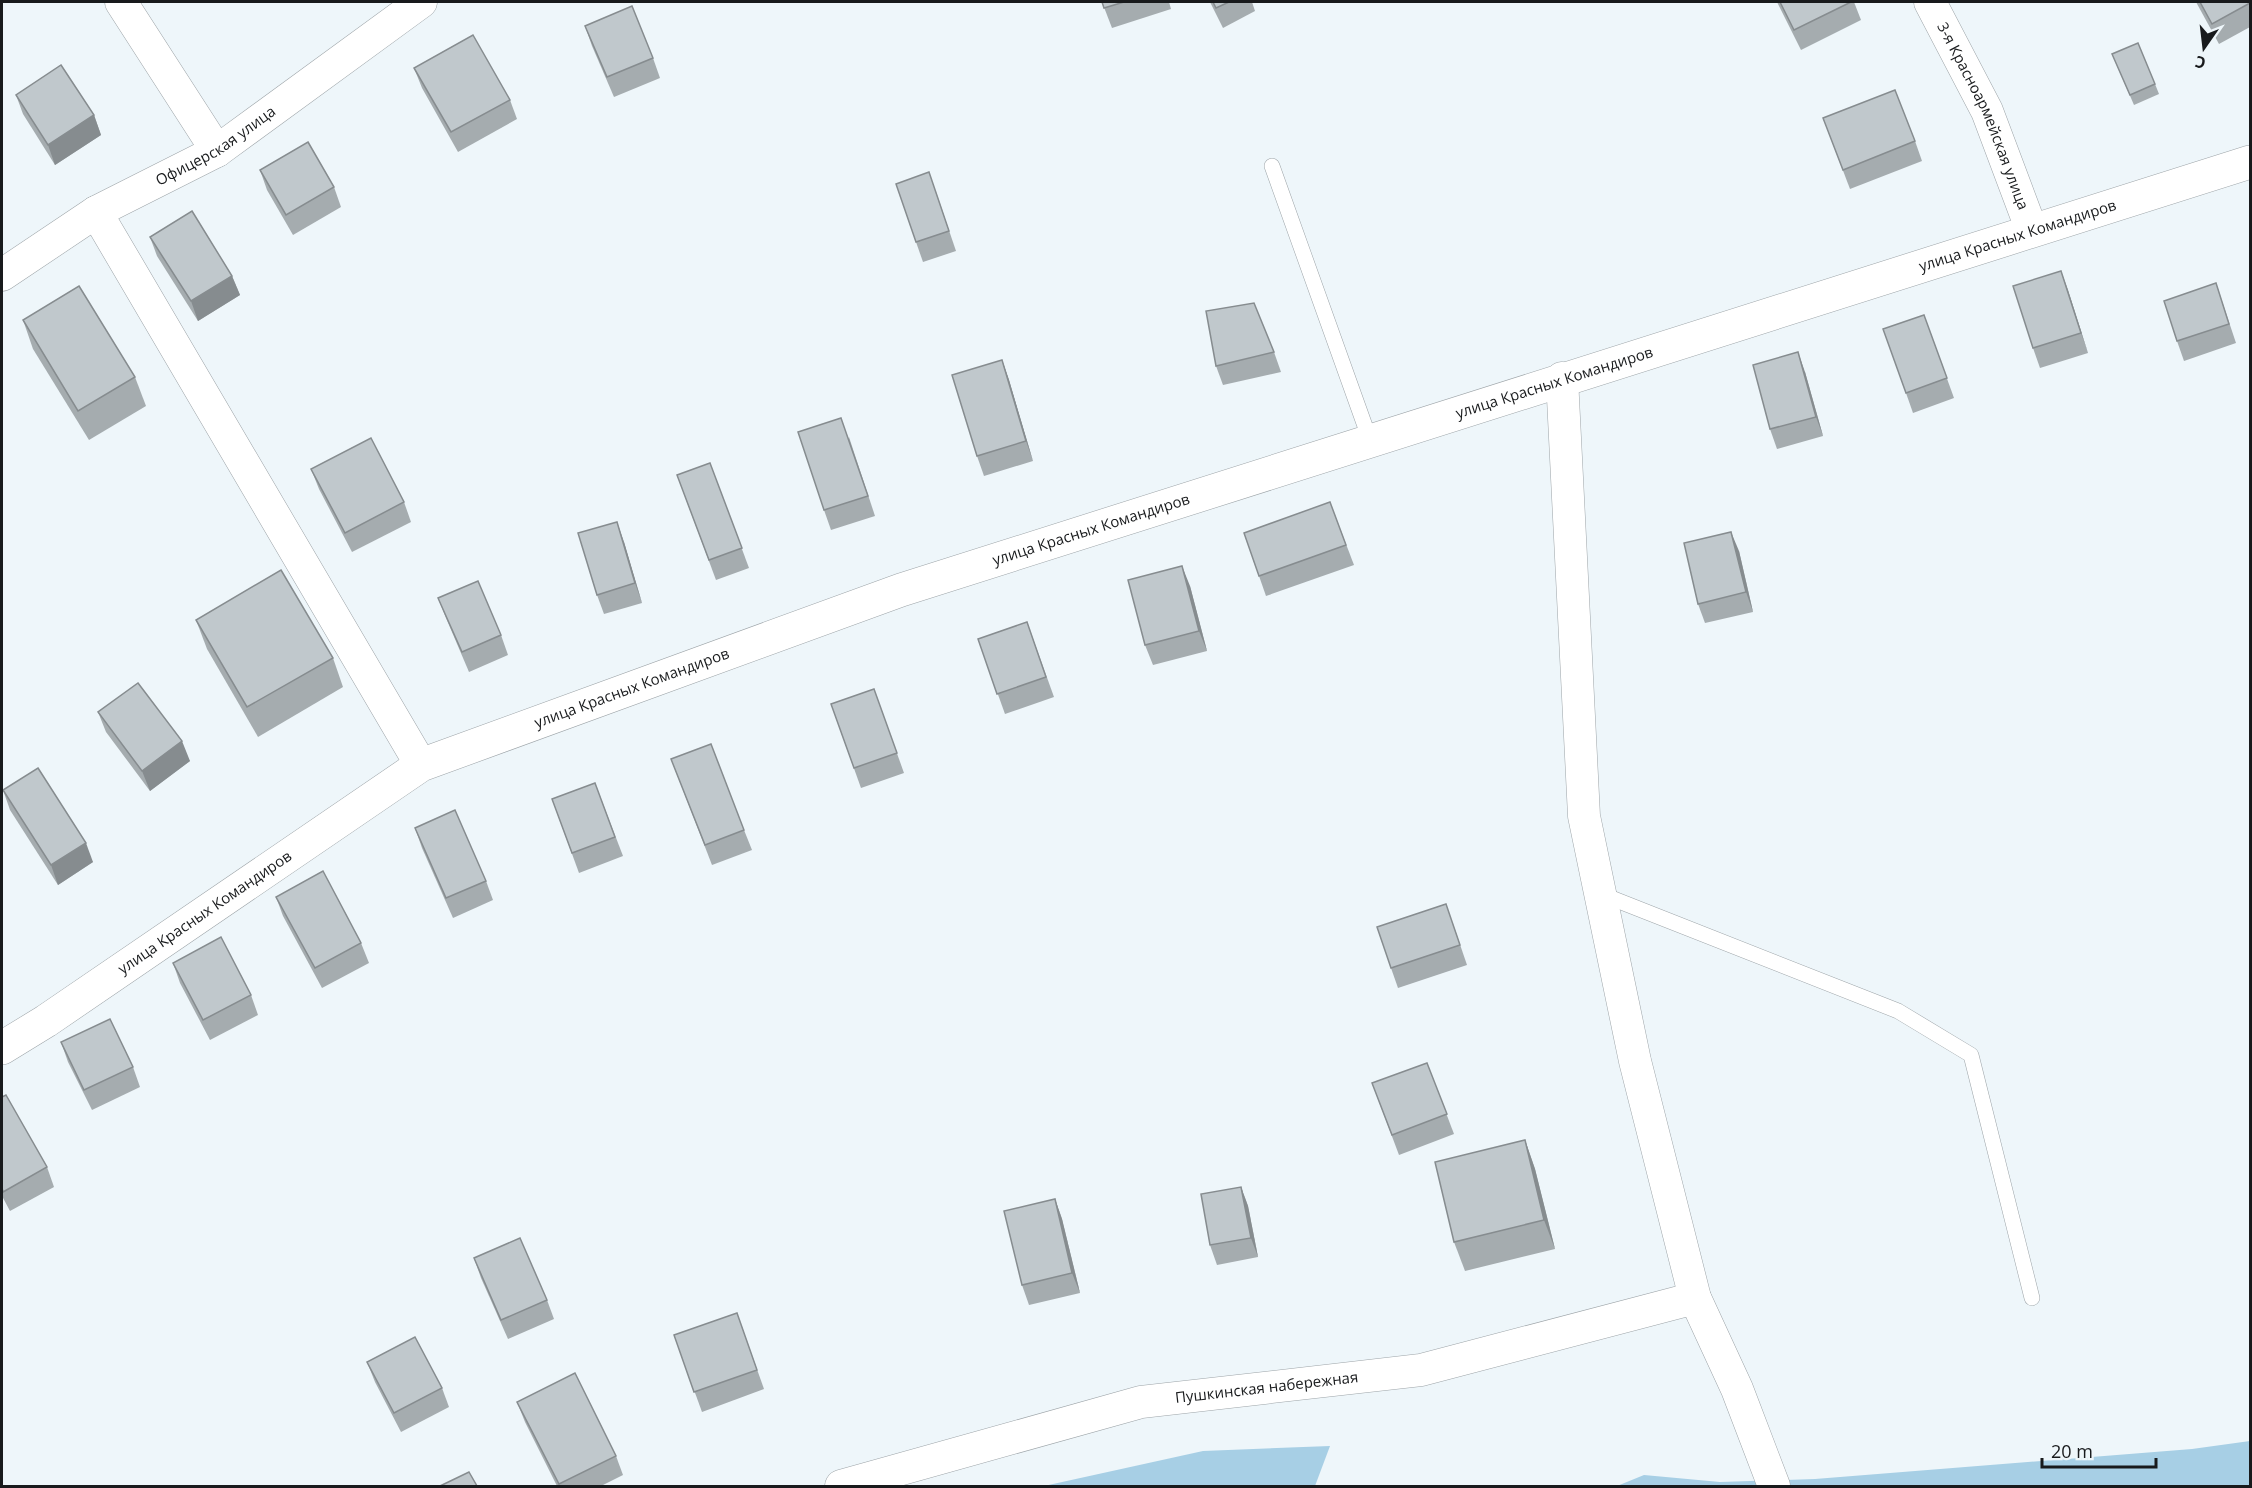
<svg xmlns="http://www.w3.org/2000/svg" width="2252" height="1488" viewBox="0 0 2252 1488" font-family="'Open Sans',sans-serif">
	<rect width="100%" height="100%" fill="#eef6fa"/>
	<g fill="#a7cfe5">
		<polygon points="2250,1441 2250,1486 1617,1486 1644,1475 1720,1482 1815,1479 2192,1449"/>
		<polygon points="1330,1446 1315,1486 1044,1486 1203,1451"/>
	</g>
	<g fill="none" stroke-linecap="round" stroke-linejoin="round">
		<g stroke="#9da4a8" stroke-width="16">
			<g id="service">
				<polyline points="1272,166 1370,440"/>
				<polyline points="1601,894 1898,1011 1971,1055 2032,1298"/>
			</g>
		</g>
		<g stroke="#9da4a8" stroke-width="33">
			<g id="minor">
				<polyline points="121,2 217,151"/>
				<path id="s1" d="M1930 2 1987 111 2032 231"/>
				<polyline points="96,212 421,765"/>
				<path id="s2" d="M2 275 96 212 217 151 421 2"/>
				<polyline points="1562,378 1584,816 1635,1061 1695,1298 1737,1389 1774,1486"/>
				<path id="s3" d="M841 1486 1141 1402 1421 1370 1695 1298"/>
			</g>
		</g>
		<g stroke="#9da4a8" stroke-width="34">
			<g id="tertiary">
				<path id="s4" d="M2 1048 46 1021 421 765 901 590 2250 162"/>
			</g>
		</g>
		<use href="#service" stroke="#fff" stroke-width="15"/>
		<use href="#minor" stroke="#fff" stroke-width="32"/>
		<use href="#tertiary" stroke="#fff" stroke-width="33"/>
	</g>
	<g fill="#a5acaf">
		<polygon points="1102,2 1169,2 1171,9 1112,28"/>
		<polygon points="1210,2 1252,2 1255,11 1223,28"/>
		<polygon points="1777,2 1854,2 1861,20 1801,50"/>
		<polygon points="2196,2 2250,2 2250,27 2219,44"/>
		<polygon points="585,26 653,58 660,78 614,97 592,46"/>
		<polygon points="2112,54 2155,84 2159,94 2134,105"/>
		<polygon points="414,68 510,100 517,119 458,152 422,88"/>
		<polygon points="16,95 94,115 101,135 55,165 23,114"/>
		<polygon points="1823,118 1915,141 1922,161 1850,189"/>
		<polygon points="260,170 334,187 341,207 293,235 267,190"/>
		<polygon points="936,192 956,251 923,262 916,242"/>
		<polygon points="150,237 232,276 240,295 198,321 157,256"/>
		<polygon points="2061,271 2088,353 2040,368 2033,348"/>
		<polygon points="2216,283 2236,343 2184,361 2177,341"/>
		<polygon points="1924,315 1954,398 1913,413 1906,393"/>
		<polygon points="23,320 135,377 146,406 89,440 33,349"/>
		<polygon points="1274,352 1281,372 1223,385 1216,366"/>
		<polygon points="1002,360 1009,380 1033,461 984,476 977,456"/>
		<polygon points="1805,372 1823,436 1777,449 1770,429"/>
		<polygon points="849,437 875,516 831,530 824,510"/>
		<polygon points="710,463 749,568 716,580 677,475"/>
		<polygon points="311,469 404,502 411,522 352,552 319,489"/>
		<polygon points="1330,502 1354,565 1266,596 1244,533"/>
		<polygon points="624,542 642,603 604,614 597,595"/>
		<polygon points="1739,551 1753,612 1705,623 1698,604"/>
		<polygon points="1190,586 1207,651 1153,665 1145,645"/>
		<polygon points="438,598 501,635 508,655 469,672 446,618"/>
		<polygon points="196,620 333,658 343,687 258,737 207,649"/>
		<polygon points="1027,622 1054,697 1005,714 978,639"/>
		<polygon points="874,689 904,773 861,788 831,704"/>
		<polygon points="98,712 190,761 150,791 106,732"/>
		<polygon points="671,759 744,830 752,850 712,865"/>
		<polygon points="595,783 623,856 579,873 552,799"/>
		<polygon points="3,790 93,862 58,885 10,810"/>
		<polygon points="415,828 486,881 493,900 453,918 422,848"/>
		<polygon points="276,897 361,943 369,963 322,988 283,916"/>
		<polygon points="1453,924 1467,965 1398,988 1391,968"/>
		<polygon points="173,963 251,995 258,1015 210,1040 180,983"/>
		<polygon points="61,1042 133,1067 140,1087 92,1110 68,1062"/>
		<polygon points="1427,1063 1454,1134 1399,1155 1372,1083"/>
		<polygon points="2,1097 47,1167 54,1187 10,1211 2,1196"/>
		<polygon points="1525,1140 1535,1169 1555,1249 1465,1271 1454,1242"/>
		<polygon points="1241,1187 1248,1206 1258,1257 1217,1265 1210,1245"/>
		<polygon points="1055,1199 1062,1219 1080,1293 1029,1305 1022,1285"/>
		<polygon points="474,1258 547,1300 554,1319 508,1339 481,1278"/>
		<polygon points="737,1313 764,1389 702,1412 674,1335"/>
		<polygon points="367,1362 442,1388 449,1407 401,1432 375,1382"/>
		<polygon points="517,1402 616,1456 623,1475 601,1486 557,1486 525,1422"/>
	</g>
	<g fill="#868c8f">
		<polygon points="94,115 101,135 55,165 48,145"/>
		<polygon points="2061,271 2068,290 2088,353 2081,333"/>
		<polygon points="232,276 240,295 198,321 191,301"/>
		<polygon points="1798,352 1805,372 1823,436 1816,417"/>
		<polygon points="1002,360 1009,380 1033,461 1026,441"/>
		<polygon points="617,522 624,542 642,603 635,583"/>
		<polygon points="1731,532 1739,551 1753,612 1746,592"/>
		<polygon points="1182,566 1190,586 1207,651 1199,631"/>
		<polygon points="182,741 190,761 150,791 142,771"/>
		<polygon points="86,843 93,862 58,885 51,865"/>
		<polygon points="1525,1140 1535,1169 1555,1249 1544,1220"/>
		<polygon points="1241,1187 1248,1206 1258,1257 1251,1238"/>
		<polygon points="1055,1199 1062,1219 1080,1293 1072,1273"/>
	</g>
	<g fill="#c0c8cc" stroke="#868c8f" stroke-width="1.5">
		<polygon points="1102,2 1124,2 1104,8"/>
		<polygon points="1213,2 1229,2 1216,8"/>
		<polygon points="1780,2 1851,2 1794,30"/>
		<polygon points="2200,2 2250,2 2250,3 2212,24"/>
		<polygon points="632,6 653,58 607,77 585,26"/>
		<polygon points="473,35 510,100 451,132 414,68"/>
		<polygon points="2138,43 2155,84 2130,95 2112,54"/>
		<polygon points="61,65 94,115 48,145 16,95"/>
		<polygon points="1895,90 1915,141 1843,170 1823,118"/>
		<polygon points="308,142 334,187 286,215 260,170"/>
		<polygon points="929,172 949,231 916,242 896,184"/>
		<polygon points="192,211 232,276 191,301 150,237"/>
		<polygon points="2061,271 2081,333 2033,348 2013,286"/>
		<polygon points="2216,283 2229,324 2177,341 2164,301"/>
		<polygon points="79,286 135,377 78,411 23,320"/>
		<polygon points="1254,303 1274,352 1216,366 1206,311"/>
		<polygon points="1924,315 1947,378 1906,393 1883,329"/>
		<polygon points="1798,352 1816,417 1770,429 1753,365"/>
		<polygon points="1002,360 1026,441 977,456 952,375"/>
		<polygon points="841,418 868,496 824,510 798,432"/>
		<polygon points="371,438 404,502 345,533 311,469"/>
		<polygon points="710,463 742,548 709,560 677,475"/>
		<polygon points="1330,502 1346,545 1259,576 1244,533"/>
		<polygon points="617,522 635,583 597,595 578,533"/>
		<polygon points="1731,532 1746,592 1698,604 1684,543"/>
		<polygon points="1182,566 1199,631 1145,645 1128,580"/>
		<polygon points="281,570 333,658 247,707 196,620"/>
		<polygon points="478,581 501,635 462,652 438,598"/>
		<polygon points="1027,622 1046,677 997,694 978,639"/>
		<polygon points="138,683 182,741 142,771 98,712"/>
		<polygon points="874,689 897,753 854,768 831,704"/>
		<polygon points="711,744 744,830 705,845 671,759"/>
		<polygon points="38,768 86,843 51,865 3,790"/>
		<polygon points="595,783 615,837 572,853 552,799"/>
		<polygon points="455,810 486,881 446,898 415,828"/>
		<polygon points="323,871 361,943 315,968 276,897"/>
		<polygon points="1446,904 1460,945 1391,968 1377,927"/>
		<polygon points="221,937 251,995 203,1020 173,963"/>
		<polygon points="110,1019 133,1067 84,1090 61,1042"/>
		<polygon points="1427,1063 1447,1114 1392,1135 1372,1083"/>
		<polygon points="6,1095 47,1167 3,1192 2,1188 2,1097"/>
		<polygon points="1525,1140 1544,1220 1454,1242 1435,1162"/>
		<polygon points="1241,1187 1251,1238 1210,1245 1201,1194"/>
		<polygon points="1055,1199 1072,1273 1022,1285 1004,1211"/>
		<polygon points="520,1238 547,1300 501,1320 474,1258"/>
		<polygon points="737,1313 757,1370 694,1392 674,1335"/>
		<polygon points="415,1337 442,1388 394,1413 367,1362"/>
		<polygon points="575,1373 616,1456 559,1484 517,1402"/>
		<polygon points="469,1472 477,1486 440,1486"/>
	</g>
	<g text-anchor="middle" stroke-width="4.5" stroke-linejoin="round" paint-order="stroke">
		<g font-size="15" fill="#181a1c" stroke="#eef6fa">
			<text dy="5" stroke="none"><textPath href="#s1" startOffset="126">3-я Красноармейская улица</textPath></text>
			<text dy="5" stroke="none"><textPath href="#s2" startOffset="250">Офицерская улица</textPath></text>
			<text dy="5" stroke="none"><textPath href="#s4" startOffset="2188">улица Красных Командиров</textPath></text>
			<text dy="5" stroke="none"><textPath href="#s4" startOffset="1702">улица Красных Командиров</textPath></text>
			<text dy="5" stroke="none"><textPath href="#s4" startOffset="1216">улица Красных Командиров</textPath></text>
			<text dy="5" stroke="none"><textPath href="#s4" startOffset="730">улица Красных Командиров</textPath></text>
			<text dy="5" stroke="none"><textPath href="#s4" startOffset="244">улица Красных Командиров</textPath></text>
			<text dy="5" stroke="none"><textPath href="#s3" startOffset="438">Пушкинская набережная</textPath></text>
		</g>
	</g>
	<rect width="2252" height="1488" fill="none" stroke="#181a1c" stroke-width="6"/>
	<g transform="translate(2204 48) rotate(194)" stroke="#eef6fa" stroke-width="4.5" paint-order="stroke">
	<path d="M0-4.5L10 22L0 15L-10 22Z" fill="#181a1c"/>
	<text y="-9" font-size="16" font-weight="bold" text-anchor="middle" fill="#181a1c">С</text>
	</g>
	<path d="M2042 1458v9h114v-9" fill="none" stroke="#181a1c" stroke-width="3"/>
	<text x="2051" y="1458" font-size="18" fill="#181a1c" stroke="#eef6fa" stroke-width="4.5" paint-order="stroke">20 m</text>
</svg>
